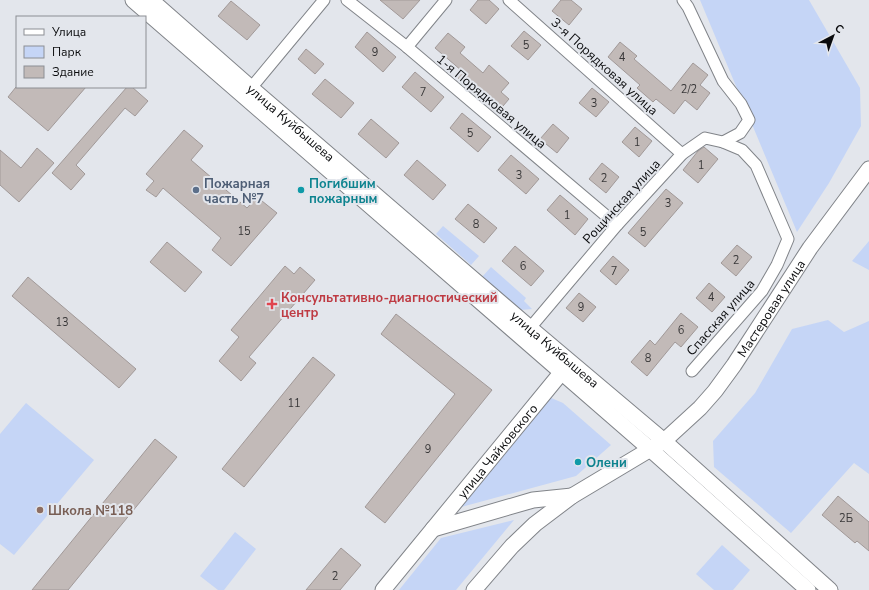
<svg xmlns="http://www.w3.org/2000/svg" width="869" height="590" viewBox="0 0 869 590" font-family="'Nunito Sans',sans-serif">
	<rect width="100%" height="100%" fill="#e3e6ec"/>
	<g fill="#c5d5f6">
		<polygon points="700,0 809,0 860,88 861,126 829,183 797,232"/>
		<polygon points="443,226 479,256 471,265 436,234"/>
		<polygon points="869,241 869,270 852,261"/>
		<polygon points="491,267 526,298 524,301 532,309 520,310 482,277"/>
		<polygon points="828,320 844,332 869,321 869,474 854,463 791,533 714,467 713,441 755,393 792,329"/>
		<polygon points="549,397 563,403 611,445 576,476 454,509"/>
		<polygon points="26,403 94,460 14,555 0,544 0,434"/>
		<polygon points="514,520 456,590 399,590 441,538"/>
		<polygon points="235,532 256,549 224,590 218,590 200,576"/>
		<polygon points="722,545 750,570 733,590 714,590 696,574"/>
	</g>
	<g fill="#c2bab8" stroke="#a19998">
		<polygon points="380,0 420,0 403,19"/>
		<polygon points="478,0 489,0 499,9 486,24 470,10"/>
		<polygon points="561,0 571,0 582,9 569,25 552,11"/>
		<polygon points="231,1 260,25 247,40 218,16"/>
		<polygon points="524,31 541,45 528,60 511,46"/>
		<polygon points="367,32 396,57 383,72 355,47"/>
		<polygon points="448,33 465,47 460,53 483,73 489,65 509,83 501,92 509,99 497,113 457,77 462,71 435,48"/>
		<polygon points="620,42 637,56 634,59 671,91 693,63 708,75 700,85 710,93 697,110 685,100 674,114 656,99 653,102 637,88 640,85 608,57"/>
		<polygon points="306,49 324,64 315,74 298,59"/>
		<polygon points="415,72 444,97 431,112 402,87"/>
		<polygon points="325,79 354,103 341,118 312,94"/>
		<polygon points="16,87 86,87 48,131 8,97"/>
		<polygon points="127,87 132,87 148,101 135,116 125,108 76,165 85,174 71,190 52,173"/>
		<polygon points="592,88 609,102 596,117 579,103"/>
		<polygon points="462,113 491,137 478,152 450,128"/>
		<polygon points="371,119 399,143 386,158 358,134"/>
		<polygon points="553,124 569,138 557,153 540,139"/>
		<polygon points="635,127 652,141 639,157 622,142"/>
		<polygon points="184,130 203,146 191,160 247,208 257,197 277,213 231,266 212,250 221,238 163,188 156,197 146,190 154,181 146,174"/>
		<polygon points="704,147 718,159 698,183 683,170 698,151"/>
		<polygon points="37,148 54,163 19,202 0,185 0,150 21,168"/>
		<polygon points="511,155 539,179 526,194 498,170"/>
		<polygon points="417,160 446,185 433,200 404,175"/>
		<polygon points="602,163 619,177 606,193 589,179"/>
		<polygon points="666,189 683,203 645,247 628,233"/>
		<polygon points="560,195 588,219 575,235 547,210"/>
		<polygon points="468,204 497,228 484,243 455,219"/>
		<polygon points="167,242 202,272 185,292 150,262"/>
		<polygon points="737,245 752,257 736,276 721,263"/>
		<polygon points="515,246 544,271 531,286 502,261"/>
		<polygon points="613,256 629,270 616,285 600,271"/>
		<polygon points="285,266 294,274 300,267 315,280 249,357 256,363 241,381 219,361 239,337 231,330"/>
		<polygon points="28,277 136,369 119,388 12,296"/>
		<polygon points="709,283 725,297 712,312 696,298"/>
		<polygon points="579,293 596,307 583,322 566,308"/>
		<polygon points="681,313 698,327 681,347 675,342 647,376 631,362 650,340 655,345"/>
		<polygon points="396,314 492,390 385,523 365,507 455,394 381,334"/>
		<polygon points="313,357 335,375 244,487 222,469"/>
		<polygon points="155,439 177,457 104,546 68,590 32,590"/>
		<polygon points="838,496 869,522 869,551 857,541 855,543 822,515"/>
		<polygon points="341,548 361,565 340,590 306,590"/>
	</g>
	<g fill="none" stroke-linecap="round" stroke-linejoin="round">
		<g stroke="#818489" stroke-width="13">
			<g id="street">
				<polyline points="347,0 407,47 617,225"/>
				<polyline points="509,0 682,154"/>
				<polyline points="407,47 446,0"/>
				<polyline points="251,88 324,0"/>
				<polyline points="530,328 617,225 682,154 705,138 723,142 740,133 749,120 741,104 723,81 688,7 683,0"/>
				<polyline points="692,371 762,291 777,265 788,239 756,165 742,150 723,142"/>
			</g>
		</g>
		<g stroke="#818489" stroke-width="17">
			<g id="secondary">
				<polyline points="133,0 650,449 808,590"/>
				<path id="s1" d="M151 0 251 88 530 328 664 441 830 590"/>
				<polyline points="433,529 533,500 572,496"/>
				<path id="s2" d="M383 590 561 373"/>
				<path id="s3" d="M474 590 512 546 535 524 572 496 664 441 700 408 715 391 734 365 810 248 869 169"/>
			</g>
		</g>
		<use href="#street" stroke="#fff" stroke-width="11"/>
		<use href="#secondary" stroke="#fff" stroke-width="15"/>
	</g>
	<circle fill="#5c6f8a" stroke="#e3e6ec" stroke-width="1.5" cx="196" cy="190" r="4"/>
	<g fill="#0f9aa8" stroke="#e3e6ec" stroke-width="1.5">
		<circle cx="301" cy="190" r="4"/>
		<circle cx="578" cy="462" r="4"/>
	</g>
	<path fill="#e0444e" stroke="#e3e6ec" stroke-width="1.5" d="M270 298h4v4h4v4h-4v4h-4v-4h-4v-4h4z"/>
	<circle fill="#8d6e63" stroke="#e3e6ec" stroke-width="1.5" cx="40" cy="510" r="4"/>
	<g text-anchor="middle" stroke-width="4" stroke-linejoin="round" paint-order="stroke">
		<g font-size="11" fill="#383738">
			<text x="526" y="49">5</text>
			<text x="375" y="56">9</text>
			<text x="622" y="61">4</text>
			<text x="689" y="93">2/2</text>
			<text x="423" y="96">7</text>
			<text x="594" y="107">3</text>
			<text x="470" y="137">5</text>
			<text x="637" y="146">1</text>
			<text x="701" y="169">1</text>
			<text x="519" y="179">3</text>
			<text x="604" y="182">2</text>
			<text x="668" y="207">3</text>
			<text x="567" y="219">1</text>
			<text x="476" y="228">8</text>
			<text x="244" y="235">15</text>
			<text x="643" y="236">5</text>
			<text x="736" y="264">2</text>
			<text x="523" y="270">6</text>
			<text x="614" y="275">7</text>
			<text x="711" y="301">4</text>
			<text x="581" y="311">9</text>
			<text x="62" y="326">13</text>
			<text x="681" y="334">6</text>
			<text x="648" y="362">8</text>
			<text x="294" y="407">11</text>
			<text x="428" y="453">9</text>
			<text x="846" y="522">2Б</text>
			<text x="335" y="580">2</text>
		</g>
		<g font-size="13" fill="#0a0b0d" stroke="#e3e6ec">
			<text transform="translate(605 66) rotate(42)" y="5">3-я Порядковая улица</text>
			<text transform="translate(492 101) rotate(40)" y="5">1-я Порядковая улица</text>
			<text dy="5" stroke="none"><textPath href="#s1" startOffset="186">улица Куйбышева</textPath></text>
			<text transform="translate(621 201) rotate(-48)" y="5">Рощинская улица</text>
			<text dy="5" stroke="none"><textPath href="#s3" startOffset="415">Мастеровая улица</textPath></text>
			<text transform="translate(720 317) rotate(-49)" y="5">Спасская улица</text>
			<text dy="5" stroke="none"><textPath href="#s1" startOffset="534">улица Куйбышева</textPath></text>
			<text dy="5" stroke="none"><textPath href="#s2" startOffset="180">улица Чайковского</textPath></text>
		</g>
		<g font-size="13" font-weight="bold" fill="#4e5e75" stroke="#e3e6ec" text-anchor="start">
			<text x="204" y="188">Пожарная<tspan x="204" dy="15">часть №7</tspan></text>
		</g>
		<g font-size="13" font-weight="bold" fill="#0d838f" stroke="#e3e6ec" text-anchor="start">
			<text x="309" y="188">Погибшим<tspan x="309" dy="15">пожарным</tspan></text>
			<text x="586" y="467">Олени</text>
		</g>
		<g font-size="13" font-weight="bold" fill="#be3a42" stroke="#e3e6ec" text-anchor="start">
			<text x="281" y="302">Консультативно-диагностический<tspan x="281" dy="15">центр</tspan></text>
		</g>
		<g font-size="13" font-weight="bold" fill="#785e54" stroke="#e3e6ec" text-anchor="start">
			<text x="48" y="515">Школа №118</text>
		</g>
	</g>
	<rect x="16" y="16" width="130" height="72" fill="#e3e6ec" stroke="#8c8e93"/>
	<rect x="24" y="29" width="20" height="6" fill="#ffffff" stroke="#8c8e93"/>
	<text x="52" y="36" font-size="12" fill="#0a0b0d">Улица</text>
	<rect x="24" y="46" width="20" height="12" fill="#c5d5f6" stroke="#8c8e93"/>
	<text x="52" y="56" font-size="12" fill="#0a0b0d">Парк</text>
	<rect x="24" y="66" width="20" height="12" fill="#c2bab8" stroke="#8c8e93"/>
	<text x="52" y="76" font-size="12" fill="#0a0b0d">Здание</text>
	<g transform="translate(833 36) rotate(41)" stroke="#e3e6ec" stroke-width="3" paint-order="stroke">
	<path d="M0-3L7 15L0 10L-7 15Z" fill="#0a0b0d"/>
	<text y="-6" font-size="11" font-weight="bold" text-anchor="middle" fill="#0a0b0d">С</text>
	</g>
</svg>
